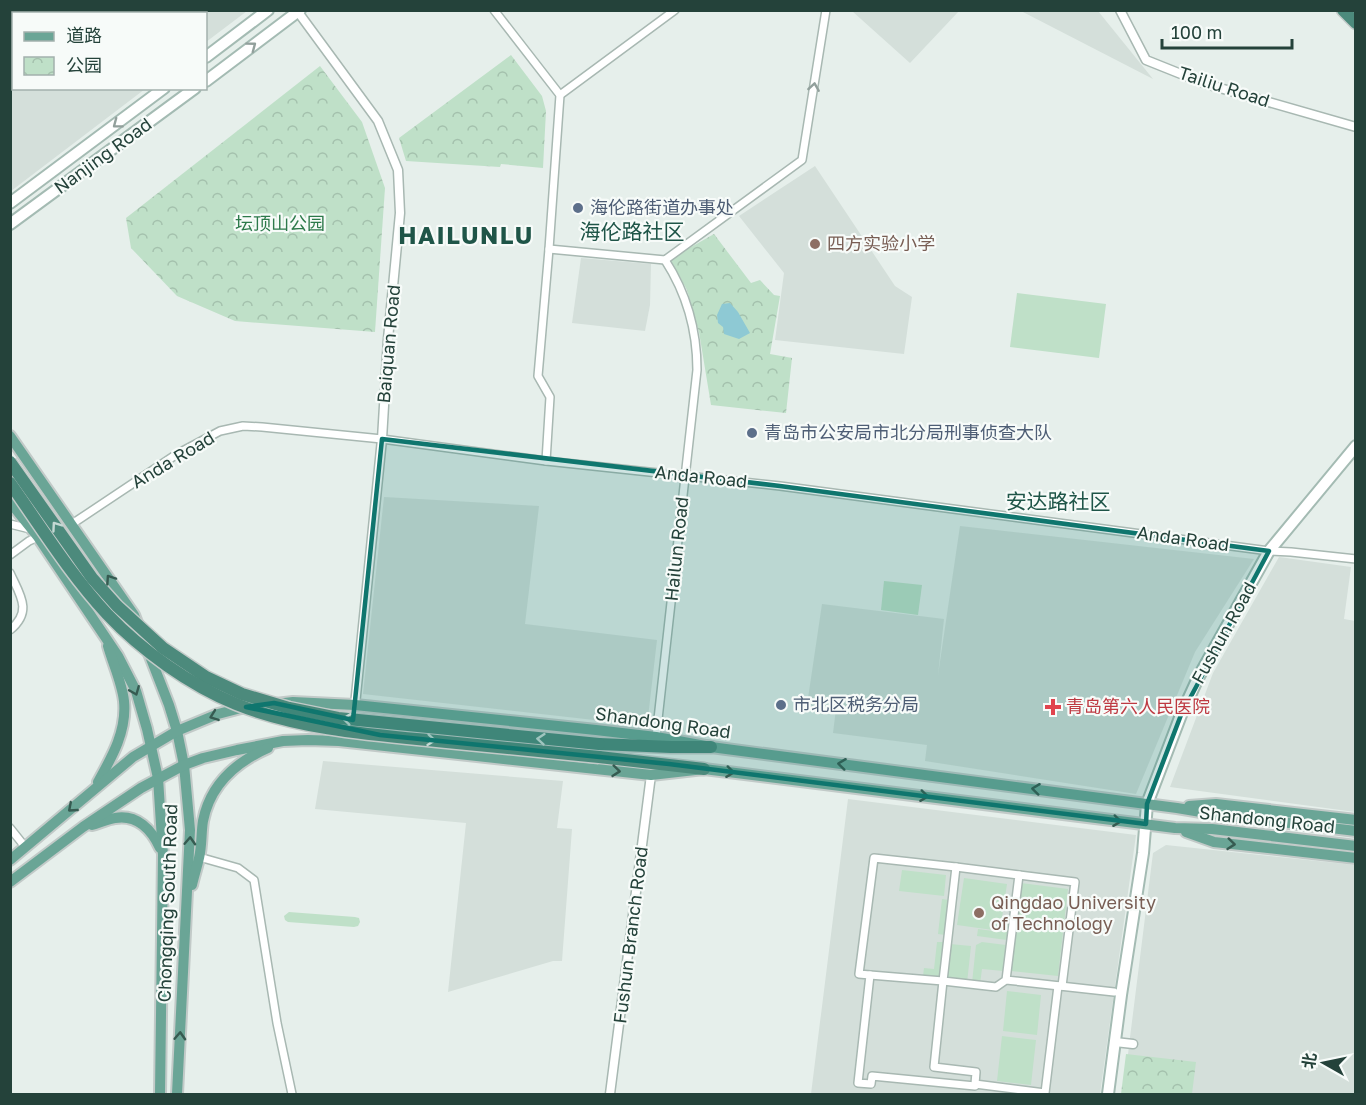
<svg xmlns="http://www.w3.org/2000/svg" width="1366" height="1105" viewBox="0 0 1366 1105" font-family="'Golos Text','Noto Sans SC',sans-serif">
	<defs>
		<pattern id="park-crowns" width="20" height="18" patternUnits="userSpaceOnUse" patternTransform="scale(1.5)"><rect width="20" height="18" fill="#bfe0c8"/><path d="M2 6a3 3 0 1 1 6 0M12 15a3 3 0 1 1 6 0" fill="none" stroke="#a4c1ad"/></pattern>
	</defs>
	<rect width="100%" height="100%" fill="#e6efeb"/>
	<g fill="#d4dfda">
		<polygon points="11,10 247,10 247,11 206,42 206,14 14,14 14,88 145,89 11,191"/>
		<polygon points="852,11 959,11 910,63"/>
		<polygon points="1021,11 1098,11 1153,79"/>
		<polygon points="815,166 895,286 912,297 904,354 775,340 784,273 739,216"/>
		<polygon points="581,258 651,264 650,305 645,331 572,323"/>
		<polygon points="384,497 539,506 525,624 657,640 647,726 363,694"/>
		<polygon points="960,526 1254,559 1195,652 1136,794 925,761 927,745 833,733 836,709 807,705 822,604 944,619 938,675"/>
		<polygon points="1279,557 1351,567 1344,619 1355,621 1355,812 1170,787 1213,673"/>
		<polygon points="323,761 563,781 557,828 572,829 562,961 553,961 448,992 466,823 315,809"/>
		<polygon points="848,799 1136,835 1100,1094 811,1094"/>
		<polygon points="1166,845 1355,865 1355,1094 1123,1094 1153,853"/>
	</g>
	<g fill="#bfe0c8">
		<polygon points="1017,293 1106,304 1099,358 1010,347"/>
		<polygon points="884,581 922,585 918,615 881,610"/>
		<polygon points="902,870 946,875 944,896 899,891"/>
		<polygon points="964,878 1007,884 1000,931 957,925"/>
		<polygon points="1021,883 1068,889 1058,976 1011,971"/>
		<polygon points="942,899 949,900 945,935 938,934"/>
		<polygon points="289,912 355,917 359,918 360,922 358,926 354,927 288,922 285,920 284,916"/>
		<polygon points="1003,920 1009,921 1007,940 977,936 978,929 1001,932"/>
		<polygon points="937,942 944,942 940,978 923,976 924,968 934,969"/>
		<polygon points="982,942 1006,945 1003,971 982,969 980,984 972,983 976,945"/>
		<polygon points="950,944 971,946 967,983 946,981"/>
		<polygon points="1007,991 1041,995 1037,1035 1003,1031"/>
		<polygon points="1002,1036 1036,1040 1031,1085 997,1081"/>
	</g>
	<g fill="url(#park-crowns)">
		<polygon points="511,55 542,96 546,111 543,168 501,164 500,167 406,161 399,138"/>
		<polygon points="320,66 362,122 385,188 375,332 235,321 177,296 131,248 126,218"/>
		<polygon points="714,234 751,283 760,280 774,295 780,296 770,354 792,358 786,413 711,405 699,332 687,290 670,259"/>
		<polygon points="1126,1054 1196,1062 1192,1094 1121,1094"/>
	</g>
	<polygon fill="#8ec9d4" points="730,303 738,312 750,333 739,339 724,334 723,327 718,323 717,315 722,304"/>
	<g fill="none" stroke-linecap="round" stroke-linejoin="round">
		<g stroke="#a8b8b2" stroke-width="10">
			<g id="minor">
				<polyline points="494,10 560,95 549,249 538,376 550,397 546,461"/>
				<polyline points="560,95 675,10"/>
				<polyline points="549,249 665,260 802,160 826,10"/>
				<polyline points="10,524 30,529"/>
				<polyline points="72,524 177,454 220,431 243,426 262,427 382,439 546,461 780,486 1269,551 1291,552 1356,559"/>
				<polyline points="10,555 29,541 38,537"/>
				<path d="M10 573C20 595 33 611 10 630"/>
				<path d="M656 737 697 370C697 329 687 294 665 260"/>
				<polyline points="10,828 26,848"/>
				<polyline points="199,857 238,868 254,880 277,1023 292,1094"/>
				<polyline points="956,867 874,858 859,974 870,975 858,1083 871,1084 872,1076 975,1086"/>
				<polyline points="1019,875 1075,882 1062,986"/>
				<polyline points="870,975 943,981 934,1067 976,1072 975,1084 1045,1093 1058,986"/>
				<polyline points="1006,980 1019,875 956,867 943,981 996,987 1006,980 1114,992"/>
			</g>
		</g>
		<g stroke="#a8b8b2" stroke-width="11">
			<g id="tertiary">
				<polyline points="1120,10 1146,60 1206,84 1356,127"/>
				<polyline points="298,12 378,121 398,170 400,213 388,339 382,439 355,705"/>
				<polyline points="1115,1042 1133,1044"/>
				<polyline points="610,1094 651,775"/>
			</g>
		</g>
		<g stroke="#a4bbb3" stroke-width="14">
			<g id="secondary">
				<polyline points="206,57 268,10"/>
				<polyline points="206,81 300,10"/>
				<polyline points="10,203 164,88"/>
				<polyline points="10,224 195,88"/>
				<polyline points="1108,1094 1121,995 1143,853 1147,804 1181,715 1198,678 1269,551 1356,446"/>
			</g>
		</g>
		<g stroke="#c2cac8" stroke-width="14">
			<g id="primary">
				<polyline points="10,436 134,615 169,705 177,731 184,765 190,830 177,1094"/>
				<polyline points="10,502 38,537 118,656 136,691 147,729 158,778 163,855 160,1094"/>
				<path d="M98 782C112 757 127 731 124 701 122 683 113 664 108 646"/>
				<polyline points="1189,806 1216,804 1356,820"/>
				<path d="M92 825C100 823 107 819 115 818 137 814 152 830 160 848"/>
				<polyline points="1186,832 1214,842 1356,858"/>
				<polyline points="10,860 133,757 177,731 218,714 241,708 293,702 355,705 596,730 656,737 711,747 1177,808 1213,814 1356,831"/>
				<polyline points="10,882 83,827 141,788 184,765 203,758 237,750 283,741 308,740 339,741 651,775 704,769 1175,828 1212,829 1356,846"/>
				<path d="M192 885C194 876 197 867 199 858 202 846 201 833 203 821 210 785 236 762 268 748"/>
			</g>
		</g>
		<g stroke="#c2cac8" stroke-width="15">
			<g id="trunk">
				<polyline points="1343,10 1356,23"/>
				<polyline points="599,744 671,747 711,747"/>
				<polyline points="599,757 704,769"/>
			</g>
		</g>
		<use href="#minor" stroke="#fff" stroke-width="7"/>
		<use href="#tertiary" stroke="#fff" stroke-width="8"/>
		<use href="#secondary" stroke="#fff" stroke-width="10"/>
		<use href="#primary" stroke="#6aa596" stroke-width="10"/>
		<use href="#trunk" stroke="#4c8a7c" stroke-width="12"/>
		<g stroke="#c2cac8" stroke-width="15" stroke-linecap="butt">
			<g id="trunk-bridge">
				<polyline points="10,462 92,578 117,606 163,648 206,677 242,694 289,708 338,718 599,744"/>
				<path d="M10 483C41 527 70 574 107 614 142 651 190 685 236 704 296 728 364 734 427 740 484 746 541 751 599 757"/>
			</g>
		</g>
		<use href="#trunk-bridge" stroke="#4c8a7c" stroke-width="12"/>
	</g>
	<defs><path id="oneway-chevron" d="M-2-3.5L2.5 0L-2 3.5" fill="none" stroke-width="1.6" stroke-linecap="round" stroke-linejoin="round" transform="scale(1.5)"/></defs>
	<g stroke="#92a09c">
		<use href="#oneway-chevron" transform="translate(252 46) rotate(-37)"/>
		<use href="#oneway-chevron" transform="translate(814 87) rotate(-81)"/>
		<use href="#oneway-chevron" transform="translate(117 124) rotate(143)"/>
	</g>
	<g stroke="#c4d9d4">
		<use href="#oneway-chevron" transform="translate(56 526) rotate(-125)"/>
		<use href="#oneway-chevron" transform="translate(347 719) rotate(-173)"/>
		<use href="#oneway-chevron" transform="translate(541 739) rotate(-175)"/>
		<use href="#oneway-chevron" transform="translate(431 740) rotate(6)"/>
	</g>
	<g stroke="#365b51">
		<use href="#oneway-chevron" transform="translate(110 579) rotate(-124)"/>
		<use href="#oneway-chevron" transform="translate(135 691) rotate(68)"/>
		<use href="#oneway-chevron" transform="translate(214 716) rotate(160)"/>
		<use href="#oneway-chevron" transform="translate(842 764) rotate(-173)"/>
		<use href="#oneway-chevron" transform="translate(616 771) rotate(6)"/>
		<use href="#oneway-chevron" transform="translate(730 772) rotate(7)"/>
		<use href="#oneway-chevron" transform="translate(1036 789) rotate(-173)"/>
		<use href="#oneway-chevron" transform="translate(924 796) rotate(7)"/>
		<use href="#oneway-chevron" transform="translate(72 808) rotate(139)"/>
		<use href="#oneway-chevron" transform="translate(1117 821) rotate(7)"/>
		<use href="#oneway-chevron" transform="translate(190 841) rotate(-87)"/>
		<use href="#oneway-chevron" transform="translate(1231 844) rotate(6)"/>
		<use href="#oneway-chevron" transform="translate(180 1036) rotate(-87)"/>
	</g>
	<path fill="#0f766e" fill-opacity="0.2" stroke="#0f766e" stroke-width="4.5" stroke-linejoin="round" d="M382 439 780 486 1269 551 1181 715 1147 804 1146 824 669 764 380 735 246 707 274 703 353 720Z"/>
	<g fill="#5c6f8a" stroke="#f7fbf9" stroke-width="2">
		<circle cx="578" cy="208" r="6"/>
		<circle cx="752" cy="433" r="6"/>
		<circle cx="781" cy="705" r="6"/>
	</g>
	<g fill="#8d6e63" stroke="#f7fbf9" stroke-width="2">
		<circle cx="815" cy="244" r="6"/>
		<circle cx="979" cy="913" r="6"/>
	</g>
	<path fill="#e0444e" stroke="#f7fbf9" stroke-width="2" d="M1050 698h6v6h6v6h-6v6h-6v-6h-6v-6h6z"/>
	<g text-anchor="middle" stroke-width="4.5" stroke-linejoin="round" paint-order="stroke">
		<g font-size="18" fill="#24423a" stroke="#f7fbf9">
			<text transform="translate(1224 87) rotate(18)" y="6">Tailiu Road</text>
			<text transform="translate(103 156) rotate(-36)" y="6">Nanjing Road</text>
			<text transform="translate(389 344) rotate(-85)" y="6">Baiquan Road</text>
			<text transform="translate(173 460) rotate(-31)" y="6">Anda Road</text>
			<text transform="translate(701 477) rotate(6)" y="6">Anda Road</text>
			<text transform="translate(1183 539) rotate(8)" y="6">Anda Road</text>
			<text transform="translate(677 549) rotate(-84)" y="6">Hailun Road</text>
			<text transform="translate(1224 633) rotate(-61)" y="6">Fushun Road</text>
			<text transform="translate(663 723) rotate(8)" y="6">Shandong Road</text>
			<text transform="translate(1267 820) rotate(6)" y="6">Shandong Road</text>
			<text transform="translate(168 903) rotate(-88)" y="6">Chongqing South Road</text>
			<text transform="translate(631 935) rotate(-83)" y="6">Fushun Branch Road</text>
		</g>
		<g font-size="18" fill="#4e5e75" stroke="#f7fbf9" text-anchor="start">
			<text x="590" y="214">海伦路街道办事处</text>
			<text x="764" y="439">青岛市公安局市北分局刑事侦查大队</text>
			<text x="793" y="711">市北区税务分局</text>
		</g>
		<g font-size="18" fill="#2d7a4b" stroke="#f7fbf9">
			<text x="280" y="230">坛顶山公园</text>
		</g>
		<g font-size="18" fill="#785e54" stroke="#f7fbf9" text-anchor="start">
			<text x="827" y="250">四方实验小学</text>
			<text x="991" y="909">Qingdao University<tspan x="991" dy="21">of Technology</tspan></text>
		</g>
		<g font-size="18" fill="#be3a42" stroke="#f7fbf9" text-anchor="start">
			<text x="1066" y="713">青岛第六人民医院</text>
		</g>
		<g font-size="21" fill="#1f5548" stroke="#f7fbf9">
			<text x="632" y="239">海伦路社区</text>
			<text x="1058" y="509">安达路社区</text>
		</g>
		<g font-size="24" font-weight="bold" letter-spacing="1.5" fill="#1f5548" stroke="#f7fbf9">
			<text x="466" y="244">HAILUNLU</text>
		</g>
	</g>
	<rect width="1366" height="1105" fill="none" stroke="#24423a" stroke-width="24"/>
	<rect x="12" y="12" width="195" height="78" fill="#f7fbf9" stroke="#a3b1ad" stroke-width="1.5"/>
	<rect x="24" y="32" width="30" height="9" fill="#6aa596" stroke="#a3b1ad" stroke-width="1.5"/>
	<text x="66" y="42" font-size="18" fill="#24423a">道路</text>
	<rect x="24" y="57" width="30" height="18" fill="url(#park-crowns)" stroke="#a3b1ad" stroke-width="1.5"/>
	<text x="66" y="72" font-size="18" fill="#24423a">公园</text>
	<g transform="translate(1324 1063) rotate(279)" stroke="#f7fbf9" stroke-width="4.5" paint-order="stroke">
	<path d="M0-4.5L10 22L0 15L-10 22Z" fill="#24423a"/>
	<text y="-9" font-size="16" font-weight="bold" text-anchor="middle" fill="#24423a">北</text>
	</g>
	<path d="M1162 39v9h130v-9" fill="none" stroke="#24423a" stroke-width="3"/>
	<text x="1171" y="39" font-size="18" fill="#24423a" stroke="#f7fbf9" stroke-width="4.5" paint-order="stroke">100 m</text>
</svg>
